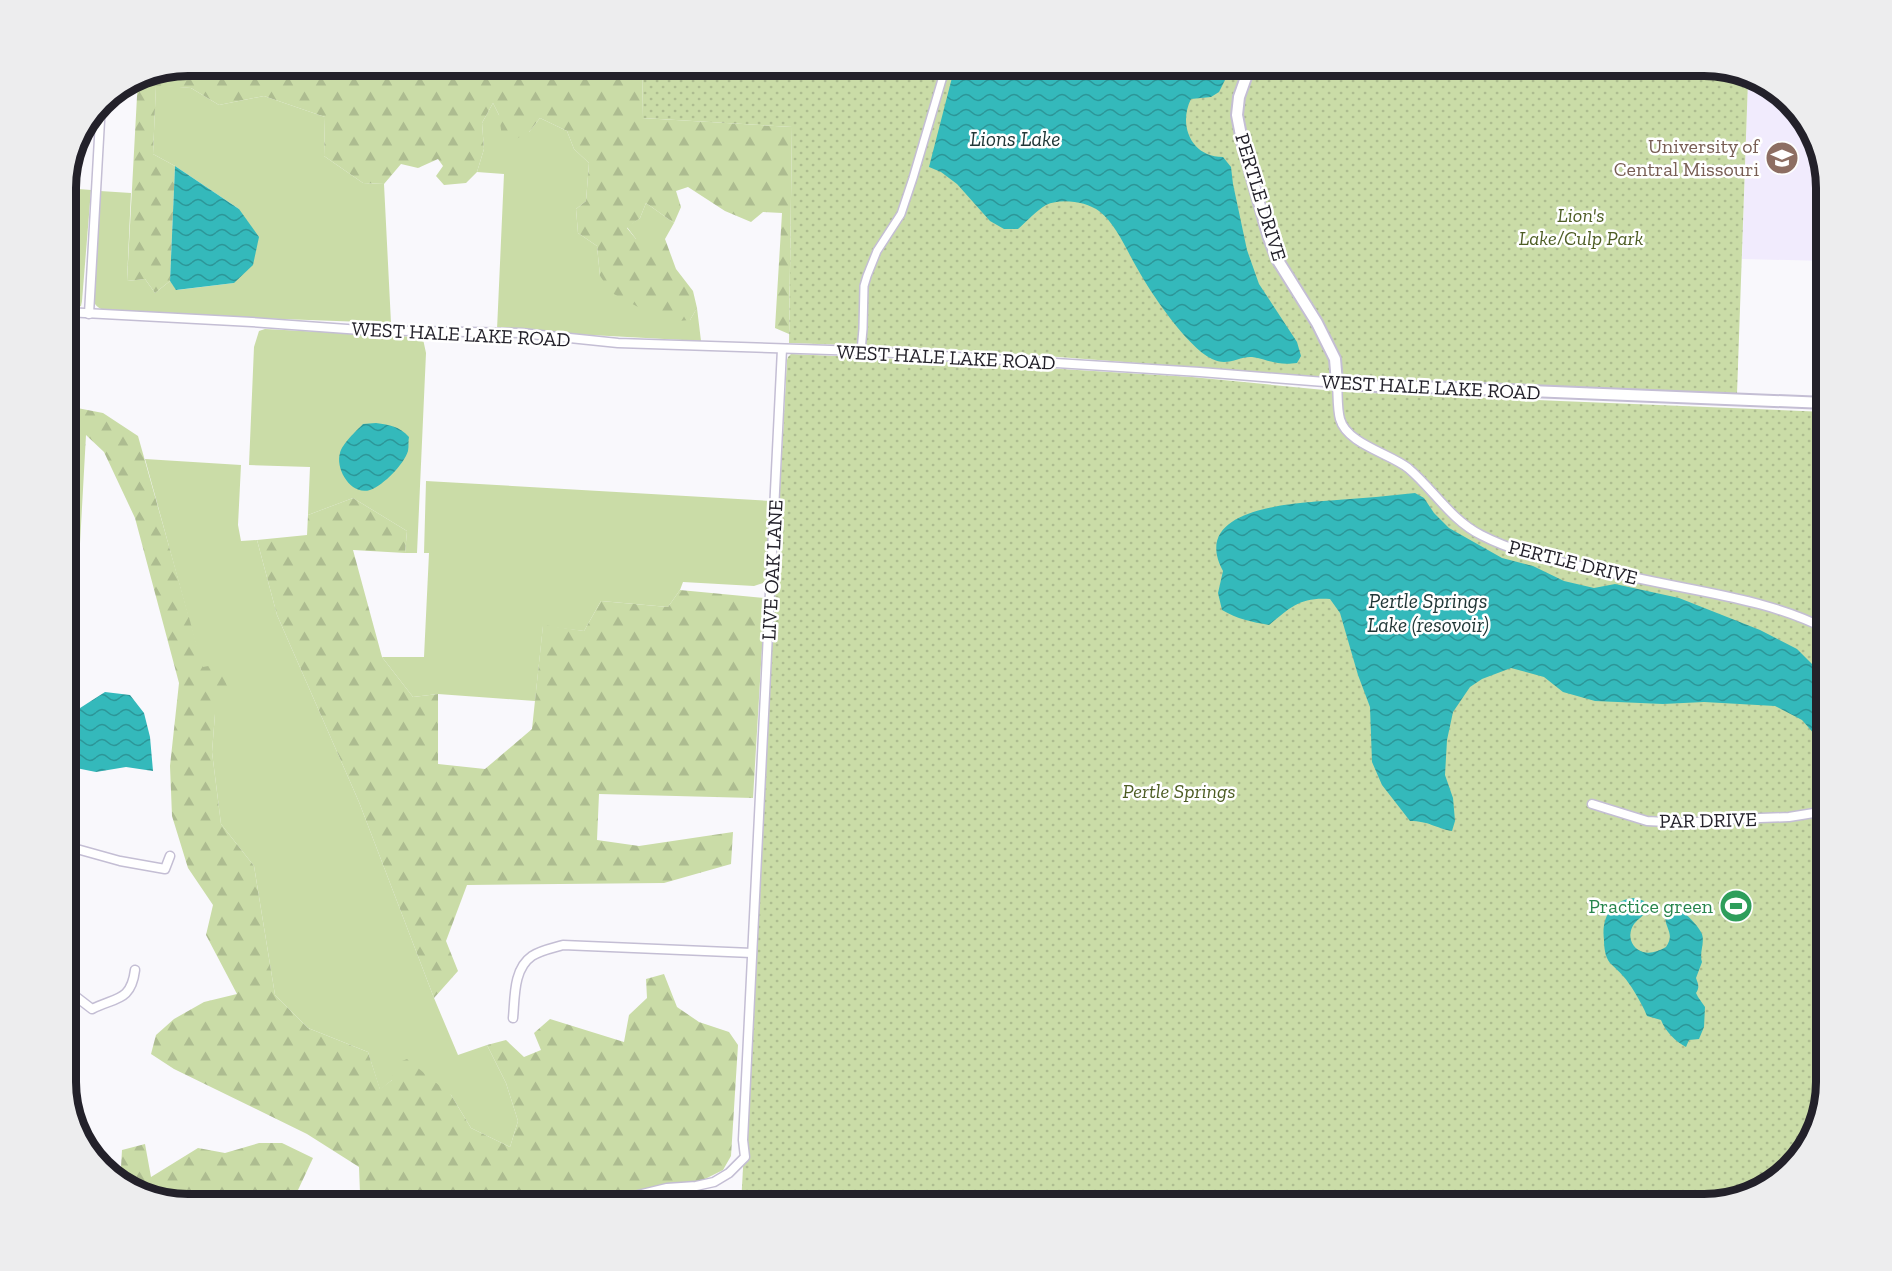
<svg xmlns="http://www.w3.org/2000/svg" width="1892" height="1271" viewBox="0 0 1892 1271" font-family="'Zilla Slab',serif">
	<defs>
		<pattern id="forest-firs" width="22" height="20" patternUnits="userSpaceOnUse" patternTransform="scale(1.5)"><rect width="22" height="20" fill="#cadca7"/><path d="M5 1l3.5 6h-7zM16 11l3.5 6h-7z" fill="#adbc90"/></pattern>
		<pattern id="park-dots" width="8" height="8" patternUnits="userSpaceOnUse" patternTransform="scale(1.5)"><rect width="8" height="8" fill="#cadca7"/><path d="M2 2h.1M6 6h.1" fill="none" stroke="#adbc90" stroke-width="1.8" stroke-linecap="round"/></pattern>
		<pattern id="water-waves" width="16" height="10" patternUnits="userSpaceOnUse" patternTransform="scale(1.5)"><rect width="16" height="10" fill="#34b9bb"/><path d="M0 5q4-4 8 0t8 0" fill="none" stroke="#2c9698"/></pattern>
	</defs>
	<rect width="100%" height="100%" fill="#f9f8fc"/>
	<polygon fill="#f1ebfd" points="1748,80 1772,87 1810,127 1826,188 1826,261 1742,259"/>
	<g fill="#cadca7">
		<path d="M156 85 191 88 219 105 264 96 325 117 324 156 363 183 384 184 391 323 123 313C111 311 100 313 93 301L100 191 131 193 127 281 145 279 155 293 170 281 177 290 234 283 239 209 175 166 153 154Z"/>
		<polygon points="493,103 499,115 529,132 540,118 567,131 574,149 589,163 586,201 576,209 578,233 597,246 600,276 690,320 697,308 701,341 497,330 504,174 477,172 484,149 482,123"/>
		<polygon points="66,188 91,190 82,301 81,306 74,308 66,307"/>
		<polygon points="646,203 674,223 665,239 636,239 627,227 640,218"/>
		<polygon points="265,329 417,337 423,339 426,353 417,553 405,553 407,531 353,498 308,515 310,467 249,465 254,347 259,331"/>
		<polygon points="145,459 241,465 238,525 241,541 257,540 277,615 359,802 434,998 458,1055 487,1045 506,1083 518,1121 510,1147 471,1128 451,1095 392,1080 380,1090 368,1052 308,1028 275,995 254,866 221,824 212,752 215,714"/>
		<polygon points="426,481 771,501 767,577 763,583 754,586 683,582 680,590 668,607 601,601 584,631 543,626 535,701 438,694 413,697 382,657 424,657 429,553 424,553"/>
	</g>
	<g fill="url(#forest-firs)">
		<polygon points="188,66 643,66 642,118 792,127 789,334 775,328 782,213 763,212 751,222 725,211 688,187 676,191 681,207 674,223 646,203 640,218 627,228 636,239 665,239 676,269 693,291 697,308 690,320 666,322 612,293 600,276 597,246 578,233 576,209 586,201 589,163 574,149 567,131 540,118 529,132 516,139 502,137 499,115 493,103 482,123 484,149 477,172 466,183 444,185 436,176 443,166 438,159 418,168 401,164 384,184 363,183 324,156 325,117 264,96 219,105 191,88 156,86 153,154 175,166 170,281 155,293 145,279 127,281 138,78 142,75"/>
		<polygon points="66,320 75,321 72,407 103,413 138,436 203,667 219,664 230,694 215,714 212,752 221,824 254,866 275,995 308,1028 368,1052 380,1089 392,1080 392,1065 407,1059 451,1095 471,1128 510,1147 518,1121 506,1083 487,1045 506,1040 524,1057 541,1050 534,1033 550,1019 624,1042 629,1015 647,998 646,979 664,974 677,1007 699,1022 729,1032 738,1045 731,1156 723,1170 699,1182 583,1198 583,1205 367,1205 360,1193 359,1167 307,1134 174,1069 151,1054 156,1035 174,1019 204,1002 237,994 206,935 213,905 188,868 172,816 170,766 179,683 135,518 104,452 86,435 79,562 66,560"/>
		<polygon points="353,498 407,531 405,553 353,550 382,657 413,697 438,694 438,764 485,769 532,729 543,625 584,631 601,601 668,607 680,590 765,598 753,798 599,794 597,840 639,846 733,832 731,864 664,883 467,885 446,941 458,971 434,998 359,802 277,615 257,540 307,535 308,515"/>
		<polygon points="259,1143 282,1143 313,1158 298,1190 304,1204 310,1205 188,1205 120,1184 122,1150 145,1144 151,1177 198,1148 225,1153"/>
	</g>
	<g fill="url(#park-dots)">
		<polygon points="643,66 1704,66 1748,80 1737,394 1360,380 992,352 905,347 789,343 792,127 642,118"/>
		<polygon points="791,354 880,358 1192,377 1345,392 1826,412 1826,1083 1805,1151 1758,1192 1704,1205 741,1205 787,360 788,357"/>
	</g>
	<g fill="url(#water-waves)">
		<path d="M955 66H1232L1219 92 1211 97 1191 99C1178 125 1191 157 1223 157L1231 167 1233 184 1247 250 1259 284 1297 342 1301 356 1297 363C1277 366 1270 360 1252 357 1239 356 1228 367 1212 359 1187 347 1150 292 1137 268 1126 249 1116 224 1099 211 1086 201 1060 198 1046 205 1037 210 1026 222 1018 229H1004L990 221 957 184 941 172 929 167Z"/>
		<polygon points="175,166 239,209 259,237 253,265 234,283 176,290 170,281"/>
		<path d="M376 423C390 425 399 426 409 437 408 441 409 446 408 451 404 464 384 485 370 490 351 496 335 469 340 453 342 444 356 431 363 424Z"/>
		<path d="M1415 493 1424 498 1434 513 1449 528 1502 558 1533 566 1564 581 1594 588 1615 584 1679 598 1760 630 1797 649 1826 678V743L1816 736 1802 720 1775 706 1704 702 1663 704 1595 701 1563 692 1544 677 1511 668 1482 679 1470 687 1453 712 1447 740 1445 775 1453 798 1455 821 1452 831C1435 828 1429 821 1410 821L1382 785 1372 762 1370 707 1358 675 1340 613 1330 599C1300 597 1291 607 1269 625 1252 622 1237 619 1222 610L1218 593 1223 571C1188 506 1299 503 1337 500 1363 498 1389 496 1415 493Z"/>
		<polygon points="105,692 130,695 144,713 150,737 153,771 126,767 96,772 66,766 66,717"/>
		<path d="M1636 898 1644 901 1647 909C1644 916 1639 918 1634 924 1627 934 1630 948 1643 952 1651 954 1659 951 1666 947 1676 933 1663 927 1666 915 1671 893 1700 927 1702 934 1705 943 1699 953 1702 962L1696 978C1698 984 1700 987 1696 993L1698 997 1705 1007 1704 1027 1699 1039 1689 1040 1686 1047C1676 1042 1665 1031 1661 1020L1647 1016C1644 1007 1630 983 1623 976 1619 971 1614 967 1610 963 1605 957 1604 947 1604 940 1601 917 1612 899 1636 898Z"/>
	</g>
	<g fill="none" stroke-linecap="round" stroke-linejoin="round">
		<g stroke="#c4bed4" stroke-width="10">
			<polyline id="pedestrian" points="861,351 863,329 864,286 867,276 877,251 901,214 913,178 946,66"/>
		</g>
		<g stroke="#c4bed4" stroke-width="11">
			<g id="minor">
				<path d="M66 312 252 322 361 330 521 333 618 343 861 351 1200 372 1337 383C1338 395 1337 408 1340 419 1347 444 1389 453 1408 468 1434 490 1450 519 1481 535 1514 552 1550 560 1585 567 1622 575 1659 583 1696 590 1741 599 1785 608 1826 629"/>
				<polyline points="89,314 101,103"/>
				<polyline points="1592,804 1647,821 1685,823 1734,819 1789,817 1826,811"/>
				<polyline points="66,846 120,861 165,869 170,856"/>
				<path d="M66 989 92 1009C115 997 131 1002 135 970"/>
				<path d="M513 1018C515 998 513 969 532 956 541 950 553 948 563 945L752 953"/>
				<polyline points="634,1196 667,1188 696,1186 714,1182 729,1173 745,1157 743,1140 782,349"/>
			</g>
		</g>
		<g stroke="#c4bed4" stroke-width="14">
			<polyline id="tertiary" points="1250,66 1239,97 1237,115 1243,146 1269,238 1277,259 1317,323 1335,359 1337,383 1376,386 1455,388 1826,403"/>
		</g>
		<use href="#pedestrian" stroke="#fff" stroke-width="7"/>
		<use href="#minor" stroke="#fff" stroke-width="8"/>
		<use href="#tertiary" stroke="#fff" stroke-width="10"/>
	</g>
	<defs>
		<g id="university-disc" transform="scale(1.725)"><circle r="9.5" fill="#8d6e63" stroke="#fff"/><path d="M0-5L7-2L0 1L-7-2ZM-4 1L0 2.5L4 1V4Q0 6-4 4Z" fill="#fff"/></g>
		<g id="stadium-disc" transform="scale(1.725)"><circle r="9.5" fill="#2e9e5b" stroke="#fff"/><path d="M0-5a6.5 5 0 1 0 0 10a6.5 5 0 1 0 0-10ZM-3.5-1.8h7v3.6h-7Z" fill="#fff"/></g>
	</defs>
	<g fill-rule="evenodd">
		<use href="#university-disc" x="1782" y="158"/>
		<use href="#stadium-disc" x="1736" y="906"/>
	</g>
	<g text-anchor="middle" stroke-width="5" stroke-linejoin="round" paint-order="stroke">
		<g font-size="20" fill="#785e54" stroke="#fff" text-anchor="end">
			<text x="1759" y="153">University of<tspan x="1759" dy="23">Central Missouri</tspan></text>
		</g>
		<g font-size="20" fill="#23212a" stroke="#fff">
			<text transform="translate(1261 197) rotate(73)" y="7">PERTLE DRIVE</text>
			<text transform="translate(461 334) rotate(3)" y="7">WEST HALE LAKE ROAD</text>
			<text transform="translate(946 357) rotate(3)" y="7">WEST HALE LAKE ROAD</text>
			<text transform="translate(1431 387) rotate(3)" y="7">WEST HALE LAKE ROAD</text>
			<text transform="translate(1573 562) rotate(14)" y="7">PERTLE DRIVE</text>
			<text transform="translate(772 570) rotate(-87)" y="7">LIVE OAK LANE</text>
			<text transform="translate(1708 820) rotate(-1)" y="7">PAR DRIVE</text>
		</g>
		<g font-size="20" font-style="italic" fill="#4d5d24" stroke="#fff">
			<text x="1581" y="222">Lion's<tspan x="1581" dy="23">Lake/Culp Park</tspan></text>
			<text x="1179" y="798">Pertle Springs</text>
		</g>
		<g font-size="20" fill="#27864d" stroke="#fff" text-anchor="end">
			<text x="1713" y="913">Practice green</text>
		</g>
		<g font-size="21" font-style="italic" fill="#213737" stroke="#fff">
			<text x="1015" y="146">Lions Lake</text>
			<text x="1428" y="608">Pertle Springs<tspan x="1428" dy="24">Lake (resovoir)</tspan></text>
		</g>
	</g>
	<path d="M0 0H1892V1271H0ZM188 76H1704A112 112 0 0 1 1816 188V1082A112 112 0 0 1 1704 1194H188A112 112 0 0 1 76 1082V188A112 112 0 0 1 188 76Z" fill="#ededee" fill-rule="evenodd"/>
	<path fill="none" stroke="#23212a" stroke-width="8" d="M188 76H1704A112 112 0 0 1 1816 188V1082A112 112 0 0 1 1704 1194H188A112 112 0 0 1 76 1082V188A112 112 0 0 1 188 76Z"/>
</svg>
